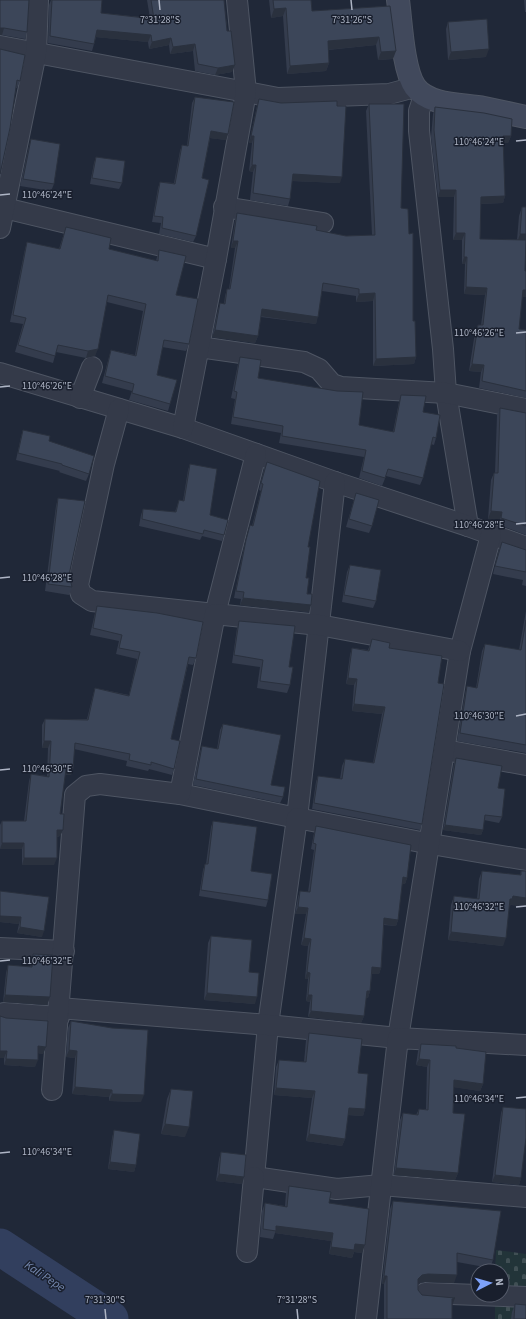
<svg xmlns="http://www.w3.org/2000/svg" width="526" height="1319" viewBox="0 0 526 1319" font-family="'Source Sans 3',sans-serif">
	<defs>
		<pattern id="cemetery-stones" width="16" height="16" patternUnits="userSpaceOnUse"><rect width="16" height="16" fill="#223439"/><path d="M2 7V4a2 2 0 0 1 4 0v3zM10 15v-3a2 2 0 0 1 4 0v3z" fill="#404f54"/></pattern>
	</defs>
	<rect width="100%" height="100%" fill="#202838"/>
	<polygon fill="url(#cemetery-stones)" points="496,1250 526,1254 526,1319 495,1319 495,1295 502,1295 502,1271 495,1271"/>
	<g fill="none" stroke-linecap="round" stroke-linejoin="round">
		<polyline stroke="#323f5e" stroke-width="37" points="0,1247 110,1319"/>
		<g stroke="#4e5563" stroke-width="22">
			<g id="minor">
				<polyline points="0,46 278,98 389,94 415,87"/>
				<polyline points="424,96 419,111 419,131 443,349 446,393 468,526"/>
				<polyline points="0,207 216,259"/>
				<polyline points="224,207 323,223"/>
				<polyline points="0,228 36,53 38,0"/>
				<polyline points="199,347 304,362 319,369 332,384 341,387 446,393 526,409"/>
				<polyline points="0,373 183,428 335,482 468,526 526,547"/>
				<polyline points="80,398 92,367"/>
				<polyline points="119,409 104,464 78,585 81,594 92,601 215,614 256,454"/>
				<polyline points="183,428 216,259 246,92 237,0"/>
				<polyline points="445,750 526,765"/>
				<polyline points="180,794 297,818 335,482"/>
				<polyline points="526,860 431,844 297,818 268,1025 254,1177 337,1189 381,1185 526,1197"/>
				<polyline points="0,948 64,951"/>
				<polyline points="59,1008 268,1025 398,1038 460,651 491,535"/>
				<polyline points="4,1013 59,1017"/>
				<polyline points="52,1090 75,795 86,786 100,784 180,794 215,614 319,625 460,651"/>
				<polyline points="247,1252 254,1177"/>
				<polyline points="425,1293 526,1297"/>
				<polyline points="366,1319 398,1038 526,1045"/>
			</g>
		</g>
		<g stroke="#4e5563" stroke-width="24">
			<path id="secondary" d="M398 0C401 22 403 70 415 87 429 106 463 104 484 108 498 111 512 114 526 117"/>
		</g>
		<use href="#minor" stroke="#343a49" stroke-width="20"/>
		<use href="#secondary" stroke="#41495c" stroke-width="22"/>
	</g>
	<g fill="#343c4d">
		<polygon points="0,0 27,32 25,39 2,35"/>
		<polygon points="51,0 102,0 101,13 150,18 147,0 224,0 232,72 215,75 195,71 193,51 170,54 169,45 149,49 148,42 96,37 92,51 48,43 49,5"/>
		<polygon points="269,0 311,0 312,11 390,6 393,59 378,60 376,45 328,50 329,63 326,71 287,74 283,16 271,18"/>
		<polygon points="524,0 526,0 526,12 525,12"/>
		<polygon points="448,22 486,57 448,60 446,29"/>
		<polygon points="0,49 20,81 17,88 16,88 10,128 0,176"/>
		<polygon points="195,97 228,134 226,140 210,138 202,178 196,236 193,242 159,234 161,223 152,222 158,188 160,182 174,183 180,151 182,145 187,146 192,103"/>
		<polygon points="259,99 281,103 337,106 340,183 292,181 290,199 288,206 250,200 253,172 249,171 252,143 249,143 257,106"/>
		<polygon points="369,104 401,208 413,321 416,357 414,364 373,366 373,301 356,302 356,296 322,291 316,324 261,317 258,336 255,343 212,337 218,310 220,303 224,304 225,296 227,289 229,289 235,248 231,248 235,220 237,213 316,230 346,236 372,235 366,111"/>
		<polygon points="435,107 511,136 508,143 503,143 505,196 503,203 481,204 480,239 517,240 519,216 522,207 526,297 522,297 519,329 526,330 526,398 479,388 481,372 469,371 475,332 478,325 481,325 485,295 464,294 465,264 462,264 462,240 453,240 454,197 438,197 431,137 433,114"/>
		<polygon points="31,139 54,184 51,191 20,186 29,146"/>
		<polygon points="96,157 122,183 119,189 90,184 94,163"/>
		<polygon points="66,227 109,249 156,261 157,257 159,250 176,295 189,344 186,351 162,347 157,375 170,404 168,411 129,400 132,391 102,383 109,357 111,350 135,355 143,311 107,302 95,356 86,358 56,352 53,363 15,352 23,324 10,322 25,249 27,242 59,249"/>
		<polygon points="240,357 258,378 359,425 393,432 399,402 401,395 423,412 436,438 434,445 431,444 423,478 420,485 386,476 382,486 359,478 364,457 279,443 281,433 231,424 235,399 231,398 238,364"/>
		<polygon points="500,408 526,413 526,535 499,525 500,519 488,519 491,480 494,473 495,473 497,415"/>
		<polygon points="23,430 49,441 89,474 86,481 59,472 60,471 16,460 21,437"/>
		<polygon points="267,462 308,547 306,578 309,612 240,605 241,599 234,598 244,547 250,525 252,526 261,491 259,490 264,469"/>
		<polygon points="190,464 210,515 224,535 222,541 202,536 200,540 139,526 141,515 143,509 175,512 179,500 183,501 188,470"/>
		<polygon points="356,493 372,526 369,533 346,527"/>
		<polygon points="58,498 69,575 72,587 69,595 45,591 56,506"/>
		<polygon points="502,542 526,550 526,586 522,585 523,580 493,574 499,549"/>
		<polygon points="350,565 376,601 373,608 342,602 347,572"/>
		<polygon points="97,606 196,658 193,665 188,664 171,739 174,769 172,775 149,769 148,771 126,766 127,761 74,749 73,769 71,775 65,775 60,814 63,830 60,836 57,837 54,865 22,865 22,849 0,849 0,825 2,821 24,821 29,781 31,774 47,776 48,748 42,748 42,725 45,719 87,719 93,695 95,688 129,695 137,659 116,654 119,641 90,635 95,613"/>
		<polygon points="526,611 526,753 457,741 465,694 467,686 476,688 482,651 485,644 519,650"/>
		<polygon points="239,621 289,667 290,685 287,693 257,688 260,667 232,663 237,628"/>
		<polygon points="372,639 389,648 438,683 422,824 420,830 312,809 316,782 318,776 340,779 342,766 345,759 373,763 382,714 352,711 354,685 346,684 350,655 352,648 368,650"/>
		<polygon points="223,724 271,785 283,797 280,803 193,785 200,752 202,746 217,749 220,730"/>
		<polygon points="456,758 498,788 502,817 499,823 484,820 483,830 481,835 443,830 454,763"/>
		<polygon points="213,821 251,871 268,900 266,907 199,896 203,870 205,864 206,864 211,827"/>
		<polygon points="316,826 407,878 405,884 402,884 398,920 396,926 384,925 381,968 379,974 372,974 370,991 368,998 366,998 364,1016 361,1023 308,1017 310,1002 306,1001 308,979 305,979 308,946 301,945 306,914 295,914 298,897 300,891 308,892 314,850 311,849 314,833"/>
		<polygon points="482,871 520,875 521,871 526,906 510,905 509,907 503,946 448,940 451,905 454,896 477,899 479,879"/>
		<polygon points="0,891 42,937 17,933 19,924 0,922"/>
		<polygon points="211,936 249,972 255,1004 204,1000 208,943"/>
		<polygon points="33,954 50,997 47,1005 3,1002 6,973 8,965 30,967 30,961"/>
		<polygon points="0,1016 46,1047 43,1054 38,1053 35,1067 4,1065 4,1058 0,1058"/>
		<polygon points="71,1021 141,1102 109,1101 109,1097 72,1094 75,1058 66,1057 68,1028"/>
		<polygon points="309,1033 358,1073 365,1109 363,1116 348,1115 345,1139 342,1146 306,1141 312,1098 274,1095 276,1067 279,1060 304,1062 306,1040"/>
		<polygon points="421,1044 456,1048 483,1084 480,1091 454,1087 453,1113 458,1173 455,1180 394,1175 400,1120 403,1113 416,1115 419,1109 426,1109 427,1067 416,1065 418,1051"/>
		<polygon points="171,1089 185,1137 161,1134 167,1099"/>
		<polygon points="503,1107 521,1178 519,1185 492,1182 501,1113"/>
		<polygon points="114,1130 136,1165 134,1172 108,1169 112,1138"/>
		<polygon points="221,1152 244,1177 242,1184 216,1181 219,1159"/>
		<polygon points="289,1186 329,1203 362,1253 354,1252 352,1258 329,1254 331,1241 275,1233 273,1239 260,1237 262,1211 265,1203 285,1206 286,1193"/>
		<polygon points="393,1201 493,1260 490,1268 457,1262 454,1283 425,1282 419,1283 418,1285 418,1290 422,1295 452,1306 452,1319 384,1319 384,1284 382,1284 390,1209"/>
		<polygon points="515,1304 526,1319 511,1319 512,1312"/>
	</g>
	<g fill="#2a313e">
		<polygon points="286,8 283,16 271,18 274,9"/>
		<polygon points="0,28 4,28 2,35 0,35"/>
		<polygon points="97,30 151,35 148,42 94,37"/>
		<polygon points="379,37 376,45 325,50 328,41"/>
		<polygon points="171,38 169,45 149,49 152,42"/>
		<polygon points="195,44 193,51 170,54 173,47"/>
		<polygon points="489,49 486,57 448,60 451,52"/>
		<polygon points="396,51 393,59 378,60 381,52"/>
		<polygon points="329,63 326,71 287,74 290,66"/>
		<polygon points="235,65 232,72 215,75 218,68"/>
		<polygon points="211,131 228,134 226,140 209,138"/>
		<polygon points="251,136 254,136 252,143 249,143"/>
		<polygon points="503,136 511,136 508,143 501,143"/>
		<polygon points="252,165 256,165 253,172 249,171"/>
		<polygon points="293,174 342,177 340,183 290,181"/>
		<polygon points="440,190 456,190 454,197 438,197"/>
		<polygon points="505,196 503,203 478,204 481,197"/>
		<polygon points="456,233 465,233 462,240 453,240"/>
		<polygon points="520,234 526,234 526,243 517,243"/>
		<polygon points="233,241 238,241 235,248 231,248"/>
		<polygon points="464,257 467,257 465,264 462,264"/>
		<polygon points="466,287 487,288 485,295 464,294"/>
		<polygon points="523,290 526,290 526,297 520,297"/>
		<polygon points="375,293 373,301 356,302 359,294"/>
		<polygon points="262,309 318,317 316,324 260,316"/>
		<polygon points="215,330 258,336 255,343 212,337"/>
		<polygon points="98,349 95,356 86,358 88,351"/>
		<polygon points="416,357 414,364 373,366 376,359"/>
		<polygon points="472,364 484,365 481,372 469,371"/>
		<polygon points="491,511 502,512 500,519 488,519"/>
		<polygon points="243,598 311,605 309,612 240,605"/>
		<polygon points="348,678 357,679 354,685 346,684"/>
		<polygon points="354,704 385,707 382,714 352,711"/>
		<polygon points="44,741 51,741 48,748 42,748"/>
		<polygon points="66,769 73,769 71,775 63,775"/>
		<polygon points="445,825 483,830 481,835 443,830"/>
		<polygon points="57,830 63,830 60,836 54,837"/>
		<polygon points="2,843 24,843 22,849 0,849"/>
		<polygon points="24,858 57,858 54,865 22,865"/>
		<polygon points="403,877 407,878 405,884 400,884"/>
		<polygon points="513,896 526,898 526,906 511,905 509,907 510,899"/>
		<polygon points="298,907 308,908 306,914 295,914"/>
		<polygon points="0,916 21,917 19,924 0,922"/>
		<polygon points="384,918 398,920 396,926 382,924"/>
		<polygon points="20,927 44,931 42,937 17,933"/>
		<polygon points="451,932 506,938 503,946 448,940"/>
		<polygon points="304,938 311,939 308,946 301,945"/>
		<polygon points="372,967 381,968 379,974 370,974"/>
		<polygon points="307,972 310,973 308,979 305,979"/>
		<polygon points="367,991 370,991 368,998 365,998"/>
		<polygon points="207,993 257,997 255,1004 204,1000"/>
		<polygon points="5,995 50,997 47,1005 3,1002"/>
		<polygon points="308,995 312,995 310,1002 306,1001"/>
		<polygon points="311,1011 364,1016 361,1023 308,1017"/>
		<polygon points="38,1046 46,1047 43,1054 36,1053"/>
		<polygon points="69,1050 77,1051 75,1058 66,1057"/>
		<polygon points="0,1051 7,1051 4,1058 0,1058"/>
		<polygon points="6,1059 38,1060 35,1067 4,1065"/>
		<polygon points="419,1059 430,1060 427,1067 416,1065"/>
		<polygon points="454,1080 483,1084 480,1091 452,1087"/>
		<polygon points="75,1087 112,1090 109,1097 72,1094"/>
		<polygon points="276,1088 315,1091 312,1098 274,1095"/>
		<polygon points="112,1094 144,1095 141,1102 109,1101"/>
		<polygon points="349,1108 365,1109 363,1116 346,1115"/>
		<polygon points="165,1124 189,1127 185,1137 161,1134"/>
		<polygon points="309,1134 345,1139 342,1146 306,1141"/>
		<polygon points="110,1162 136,1165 134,1172 108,1169"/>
		<polygon points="396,1168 458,1173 455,1180 394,1175"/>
		<polygon points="219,1174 244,1177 242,1184 216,1181"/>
		<polygon points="495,1175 521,1178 519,1185 492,1182"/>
		<polygon points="276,1226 333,1233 331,1241 275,1233"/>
		<polygon points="355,1244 365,1245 362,1253 354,1252 352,1258 329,1254 331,1247"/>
		<polygon points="428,1274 457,1275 454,1283 425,1282 419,1283 415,1287 418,1279 422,1275"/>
		<polygon points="384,1276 387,1276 384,1284 382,1284"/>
		<polygon points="455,1298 452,1306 452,1299"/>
	</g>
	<g fill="#3c4659" stroke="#2a313e">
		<polygon points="0,0 29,0 27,32 4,28 0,28"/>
		<polygon points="52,0 102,0 101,13 154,19 151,0 224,0 227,31 231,31 235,65 218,68 198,64 195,44 173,47 171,38 152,42 151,35 97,30 94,44 50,36"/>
		<polygon points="273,0 311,0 312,11 390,6 396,51 381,52 379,37 328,41 329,63 290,66 286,8 274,9"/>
		<polygon points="487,19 489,49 451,52 448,22"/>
		<polygon points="0,49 25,55 20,81 17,80 10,128 0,174"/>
		<polygon points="195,97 234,102 228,134 211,131 202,178 209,180 196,236 162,228 163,217 154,216 160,182 175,184 182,145 188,146"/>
		<polygon points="259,99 281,103 337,101 337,106 346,106 342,177 293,174 290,199 253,193 256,165 252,165 254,136 251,136"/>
		<polygon points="369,104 404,104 401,208 408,209 409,234 413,233 413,321 415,321 416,357 376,359 375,293 359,294 359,289 323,283 318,317 262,309 258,336 215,330 220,303 225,304 227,289 230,289 238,241 233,241 237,213 317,226 316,230 346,236 375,235"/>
		<polygon points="435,107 484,113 512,119 511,136 503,136 505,196 481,197 480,239 526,240 525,271 526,271 526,290 523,290 519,329 526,330 526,391 482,381 484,365 472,364 478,325 483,325 487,288 466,287 467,257 464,257 465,233 456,233 456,190 440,190 434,130"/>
		<polygon points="31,139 60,144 54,184 23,179"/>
		<polygon points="96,157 125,161 122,183 92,178"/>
		<polygon points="522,207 526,207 526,234 520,234"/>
		<polygon points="66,227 111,238 109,249 158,261 159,250 186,256 176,295 198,299 189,344 164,340 157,375 177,380 170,404 132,393 134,384 105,376 111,350 136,356 146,304 108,295 98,349 88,351 58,345 55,356 18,345 26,318 13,315 27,242 60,249"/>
		<polygon points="240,357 261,360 258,378 337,391 363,392 359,425 394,432 401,395 426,396 423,412 440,415 436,438 433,437 423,478 388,469 385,478 362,471 366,450 282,436 283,426 233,417 237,392 234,391"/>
		<polygon points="500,408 526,413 526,526 501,518 502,512 491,511 494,473 498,473"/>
		<polygon points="23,430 50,436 49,441 94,456 89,474 62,465 62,464 18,453"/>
		<polygon points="267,462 320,481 308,547 310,547 306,578 309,578 307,594 312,594 311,605 243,598 244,592 236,591 246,540 250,525 253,526 263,484 261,483"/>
		<polygon points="190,464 217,469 210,515 228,520 224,535 204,530 203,534 142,519 143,509 176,512 179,500 184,501"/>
		<polygon points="356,493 379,500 372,526 349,519"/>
		<polygon points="58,498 85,501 69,575 72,587 48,584"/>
		<polygon points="502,542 526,550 526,572 495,566"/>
		<polygon points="350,565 381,570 376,601 344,595"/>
		<polygon points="97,606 157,613 203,622 196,658 189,657 171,739 180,741 174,769 151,762 151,765 129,760 130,754 75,743 73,769 66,769 60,814 64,814 63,830 57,830 57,858 24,858 24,843 2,843 2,821 26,821 31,774 49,777 51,741 44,741 45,719 88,720 95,688 129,696 140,652 119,648 122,635 93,628"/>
		<polygon points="526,620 526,745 460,733 467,686 477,688 485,644 521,650"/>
		<polygon points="239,621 295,626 289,667 293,667 290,685 260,681 263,660 234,655"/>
		<polygon points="372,639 390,643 389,648 442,656 438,683 444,684 422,824 314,803 318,776 342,779 345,759 374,763 385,707 354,704 357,679 348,678 352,648 369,651"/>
		<polygon points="223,724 281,735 271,785 285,787 283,797 196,779 202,746 218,749"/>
		<polygon points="456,758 502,766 498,788 505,789 502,817 485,815 483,830 445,825"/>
		<polygon points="213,821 257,827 251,871 272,874 268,900 201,890 205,864 208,864"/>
		<polygon points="316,826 411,845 407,878 403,877 398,920 384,918 381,968 372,967 370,991 367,991 364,1016 311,1011 312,995 308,995 310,973 307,972 311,939 304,938 308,908 298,907 300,891 310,892 316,844 313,843"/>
		<polygon points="482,871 521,875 521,871 526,871 526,898 513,896 512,899 510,899 506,938 451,932 454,896 479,899"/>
		<polygon points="0,891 49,897 44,931 20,927 21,917 0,916"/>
		<polygon points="211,936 252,940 249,972 259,973 257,997 207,993"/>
		<polygon points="33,954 53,955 50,997 5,995 8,965 32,967"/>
		<polygon points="0,1016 6,1018 48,1021 46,1047 38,1046 38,1060 6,1059 7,1051 0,1051"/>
		<polygon points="71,1021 112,1028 148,1030 144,1095 112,1094 112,1090 75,1087 77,1051 69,1050"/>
		<polygon points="309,1033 362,1039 358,1073 368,1074 365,1109 349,1108 345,1139 309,1134 315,1091 276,1088 279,1060 306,1062"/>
		<polygon points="421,1044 456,1046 456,1048 486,1052 483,1084 454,1080 453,1113 465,1114 458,1173 396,1168 403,1113 418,1115 419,1109 428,1110 430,1060 419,1059"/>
		<polygon points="171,1089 193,1091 189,1127 165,1124"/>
		<polygon points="503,1107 526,1109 526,1138 521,1178 495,1175"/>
		<polygon points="114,1130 140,1134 136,1165 110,1162"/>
		<polygon points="221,1152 246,1155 244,1177 219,1174"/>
		<polygon points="289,1186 331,1192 329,1203 369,1209 365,1245 355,1244 354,1250 331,1247 333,1233 276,1226 276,1231 263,1229 265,1203 287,1207"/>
		<polygon points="393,1201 501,1211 493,1260 457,1253 457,1275 428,1274 422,1275 418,1279 418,1290 422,1295 455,1298 452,1299 452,1319 387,1319 387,1276 384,1276"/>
		<polygon points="515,1304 526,1305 526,1319 514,1319"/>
	</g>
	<path fill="none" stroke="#aeb5c5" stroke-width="1.5" d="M159 0 160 10M351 0 352 10M516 141 526 140M0 195 10 194M516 333 526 332M0 387 10 386M516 524 526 523M0 578 10 577M516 716 526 714M0 770 10 769M516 907 526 906M0 961 10 960M516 1098 526 1097M0 1153 10 1152M105 1309 106 1319M297 1309 298 1319"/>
	<g text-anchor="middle" stroke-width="3" stroke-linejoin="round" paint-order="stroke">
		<g font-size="12" font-style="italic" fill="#7588af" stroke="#191f2d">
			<text transform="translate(45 1276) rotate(33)" y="4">Kali Pepe</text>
		</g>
	</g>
	<g font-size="10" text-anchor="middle" fill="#aeb5c5" stroke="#191f2d" stroke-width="3" stroke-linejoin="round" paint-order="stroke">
		<text x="160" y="23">7°31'28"S</text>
		<text x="352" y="23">7°31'26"S</text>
		<text x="479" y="145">110°46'24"E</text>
		<text x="47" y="198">110°46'24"E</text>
		<text x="479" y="336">110°46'26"E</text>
		<text x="47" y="389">110°46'26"E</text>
		<text x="479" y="528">110°46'28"E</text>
		<text x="47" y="581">110°46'28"E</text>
		<text x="479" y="719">110°46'30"E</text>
		<text x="47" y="772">110°46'30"E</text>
		<text x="479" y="910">110°46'32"E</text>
		<text x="47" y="964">110°46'32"E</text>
		<text x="479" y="1102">110°46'34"E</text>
		<text x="47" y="1155">110°46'34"E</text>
		<text x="105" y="1303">7°31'30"S</text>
		<text x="297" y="1303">7°31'28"S</text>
	</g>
	<g transform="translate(490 1283) rotate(84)"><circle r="19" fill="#191f2d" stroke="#555b6a"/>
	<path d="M0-3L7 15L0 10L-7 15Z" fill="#7ea2fa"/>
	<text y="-6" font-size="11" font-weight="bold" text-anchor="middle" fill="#aeb5c5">N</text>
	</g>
</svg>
